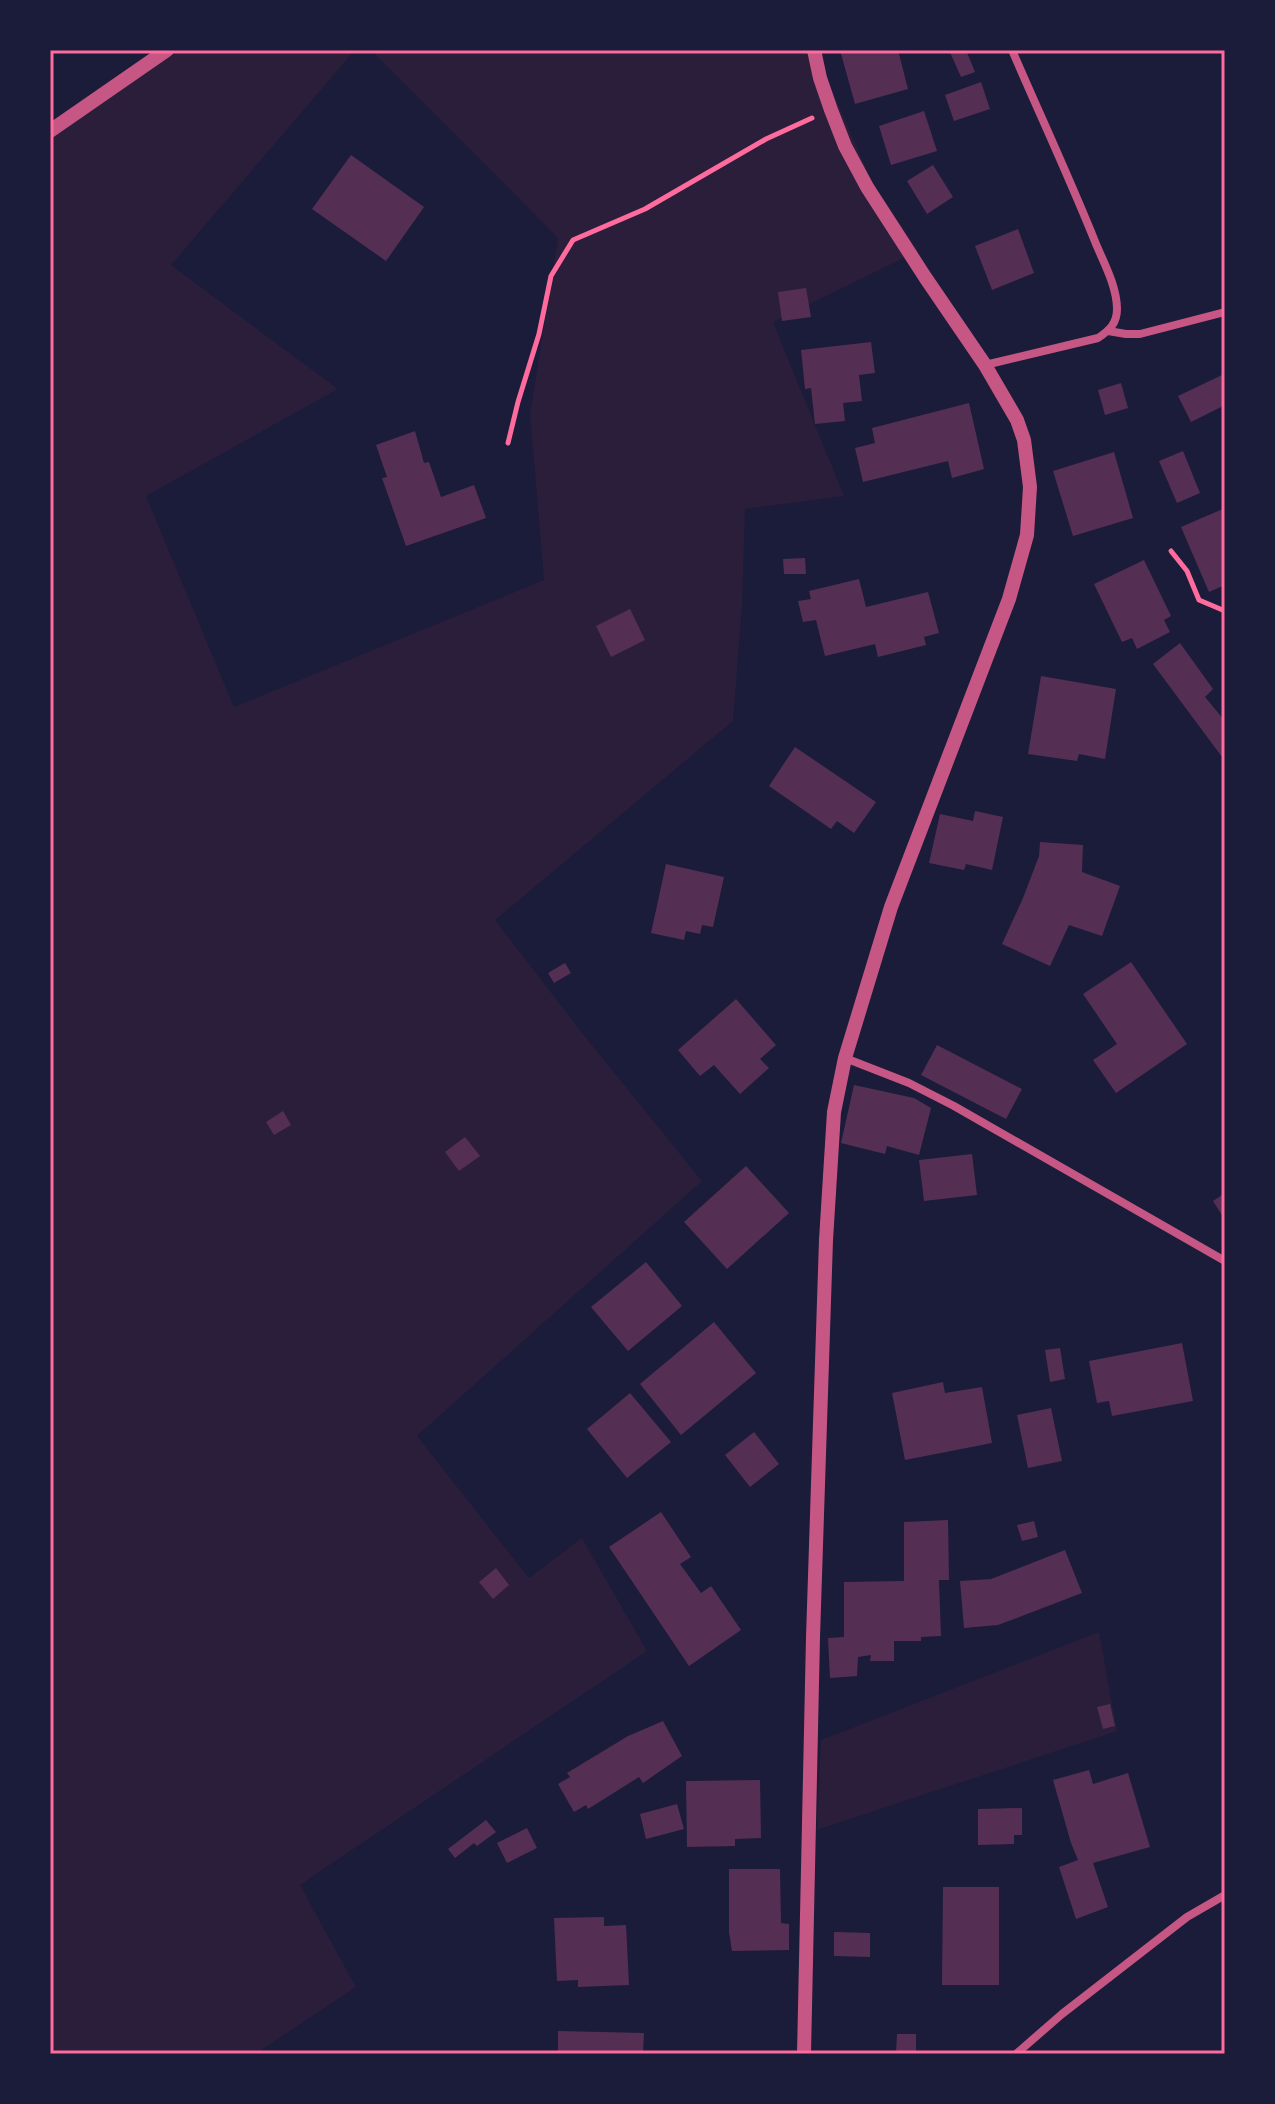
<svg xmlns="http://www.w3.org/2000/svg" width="1275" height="2104" viewBox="0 0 1275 2104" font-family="Arial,sans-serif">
	<rect width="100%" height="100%" fill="#1b1b3a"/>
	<g fill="#2a1e3b">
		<polygon points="155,50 355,50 171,265 338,389 146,496 234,707 544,580 530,414 558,238 371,50 821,50 825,74 872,182 918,251 773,322 844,496 745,509 742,606 733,721 495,920 583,1034 702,1181 417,1436 529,1578 582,1538 647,1651 300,1885 356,1987 255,2054 50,2054 50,122"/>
		<polygon points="1099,1632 1117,1731 817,1830 821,1740"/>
	</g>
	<g fill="#542f53">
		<polygon points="840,50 898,50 908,89 855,104"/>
		<polygon points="949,50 966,50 975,72 961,77"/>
		<polygon points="981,82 990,109 954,121 945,95"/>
		<polygon points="924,111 937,151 891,165 879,126"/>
		<polygon points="351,155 424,207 386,261 312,209"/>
		<polygon points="933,165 953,197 927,214 907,181"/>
		<polygon points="1018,229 1034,273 992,290 975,246"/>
		<polygon points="806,288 811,317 782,321 778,292"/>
		<polygon points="871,342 875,373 859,375 862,401 843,403 845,421 815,424 811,388 805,389 801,350"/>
		<polygon points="1222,375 1225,381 1225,405 1191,422 1178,396"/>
		<polygon points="1121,383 1128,408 1105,415 1098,390"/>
		<polygon points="969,403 984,469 952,478 948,461 863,482 855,448 875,443 872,428"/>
		<polygon points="415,431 424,463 429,462 441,497 474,485 486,518 406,546 382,478 387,477 376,445"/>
		<polygon points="1183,451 1200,493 1177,503 1159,461"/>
		<polygon points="1114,452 1133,518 1073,536 1053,471"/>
		<polygon points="1225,508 1225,585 1209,592 1181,527"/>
		<polygon points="805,558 806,574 784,574 783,559"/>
		<polygon points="1144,560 1171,616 1164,620 1170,632 1137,649 1132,638 1122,642 1094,584"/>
		<polygon points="859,579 866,607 928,592 939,633 924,637 926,645 878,657 875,644 825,656 816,620 803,622 798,601 811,599 809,591"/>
		<polygon points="630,609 645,640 611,657 596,626"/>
		<polygon points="1180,643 1213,689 1205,697 1225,721 1225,761 1153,664"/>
		<polygon points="1041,676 1116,689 1105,759 1079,754 1077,761 1028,754"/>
		<polygon points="795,747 876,802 854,833 837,821 831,829 769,786"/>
		<polygon points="975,811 1003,817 992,870 966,864 964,870 929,863 940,814 973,821"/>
		<polygon points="1040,842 1083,845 1082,872 1120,886 1102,936 1069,925 1050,966 1002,944 1023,898 1039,856"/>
		<polygon points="666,864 724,877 713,927 702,925 700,934 686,931 684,940 651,933"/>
		<polygon points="1131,962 1187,1044 1116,1093 1093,1060 1117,1044 1083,994"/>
		<polygon points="565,963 571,973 554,983 548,973"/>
		<polygon points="736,999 776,1045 760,1059 769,1068 740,1094 714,1065 700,1076 678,1050"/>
		<polygon points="937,1045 1022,1089 1006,1119 921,1075"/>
		<polygon points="854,1085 914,1098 931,1108 919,1155 887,1146 885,1154 841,1143"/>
		<polygon points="283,1111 291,1125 274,1135 266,1122"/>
		<polygon points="465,1137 480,1156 459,1171 445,1152"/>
		<polygon points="972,1154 977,1195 924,1201 919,1160"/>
		<polygon points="746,1166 789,1213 727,1269 684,1222"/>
		<polygon points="1225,1193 1225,1220 1213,1201"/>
		<polygon points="646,1262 682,1306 628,1351 591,1307"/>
		<polygon points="714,1322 756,1373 681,1435 640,1384"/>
		<polygon points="1182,1343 1193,1401 1112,1416 1109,1401 1097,1403 1089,1361"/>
		<polygon points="1060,1348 1065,1379 1050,1382 1045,1350"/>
		<polygon points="943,1382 945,1393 982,1387 992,1443 905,1460 892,1393"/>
		<polygon points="630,1393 671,1442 627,1478 587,1429"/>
		<polygon points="1051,1408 1062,1461 1028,1468 1017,1415"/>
		<polygon points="754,1432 779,1464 750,1487 725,1455"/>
		<polygon points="661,1512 691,1557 680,1564 701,1593 711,1586 741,1630 689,1666 609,1547"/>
		<polygon points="948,1520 949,1580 939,1580 941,1636 921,1637 921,1641 894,1641 894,1661 870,1661 871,1655 858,1657 857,1676 830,1678 828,1638 844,1637 844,1582 904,1581 904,1522"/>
		<polygon points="1034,1521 1038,1537 1022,1541 1017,1525"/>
		<polygon points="1065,1550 1082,1593 998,1625 964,1628 960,1581 991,1579"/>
		<polygon points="496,1568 509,1585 493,1599 479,1582"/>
		<polygon points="1110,1704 1115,1726 1103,1729 1097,1707"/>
		<polygon points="663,1721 682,1756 643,1783 639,1777 588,1809 586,1805 574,1812 558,1784 570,1777 567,1773 628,1736"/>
		<polygon points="1089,1770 1093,1784 1128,1773 1150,1847 1093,1863 1108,1907 1076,1919 1059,1867 1078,1860 1071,1843 1053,1780"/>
		<polygon points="760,1780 761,1838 735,1839 735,1846 687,1847 686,1781"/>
		<polygon points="677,1804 684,1829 646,1839 640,1814"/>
		<polygon points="1022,1808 1022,1835 1014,1835 1014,1844 978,1845 978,1809"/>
		<polygon points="486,1820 496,1832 477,1846 474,1843 455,1858 448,1849"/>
		<polygon points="527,1828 537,1848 507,1863 497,1843"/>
		<polygon points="729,1869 780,1869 781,1923 789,1924 789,1950 732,1951 729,1932"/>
		<polygon points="943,1887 999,1887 999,1985 942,1985"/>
		<polygon points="604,1917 604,1926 626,1925 629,1985 578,1987 578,1980 557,1981 554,1918"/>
		<polygon points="834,1932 870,1933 870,1957 834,1956"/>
		<polygon points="558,2031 644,2033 643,2054 558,2054"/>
		<polygon points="897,2034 916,2034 916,2053 896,2053"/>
	</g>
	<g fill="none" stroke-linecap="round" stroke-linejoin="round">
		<g stroke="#ff6b9d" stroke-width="5">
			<polyline points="508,443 518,402 539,334 551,276 573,240 645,209 766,139 812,118"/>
			<polyline points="1171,551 1187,571 1199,600 1225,611"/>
		</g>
		<g stroke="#c65784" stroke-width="8">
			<polyline points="1108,331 1126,334 1140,334 1225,312"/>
			<path d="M985 365 1098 338C1110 330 1117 323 1117 309 1117 287 1104 263 1096 244 1070 179 1040 115 1012 50"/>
			<polyline points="845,1058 909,1083 954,1106 1225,1261"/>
			<polyline points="1016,2054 1062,2014 1187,1917 1225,1895"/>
		</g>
		<g stroke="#c65784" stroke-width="14">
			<polyline points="50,131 167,50"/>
			<polyline points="804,2054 813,1637 826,1240 834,1112 845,1058 891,907 1009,599 1027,535 1030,487 1024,440 1017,420 985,365 925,277 867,187 845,146 831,110 820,78 814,50"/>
		</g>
	</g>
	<rect width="1275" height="2104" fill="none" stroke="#1b1b3a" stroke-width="104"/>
	<rect x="52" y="52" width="1171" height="2000" fill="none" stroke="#ff6b9d" stroke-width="3"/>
</svg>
